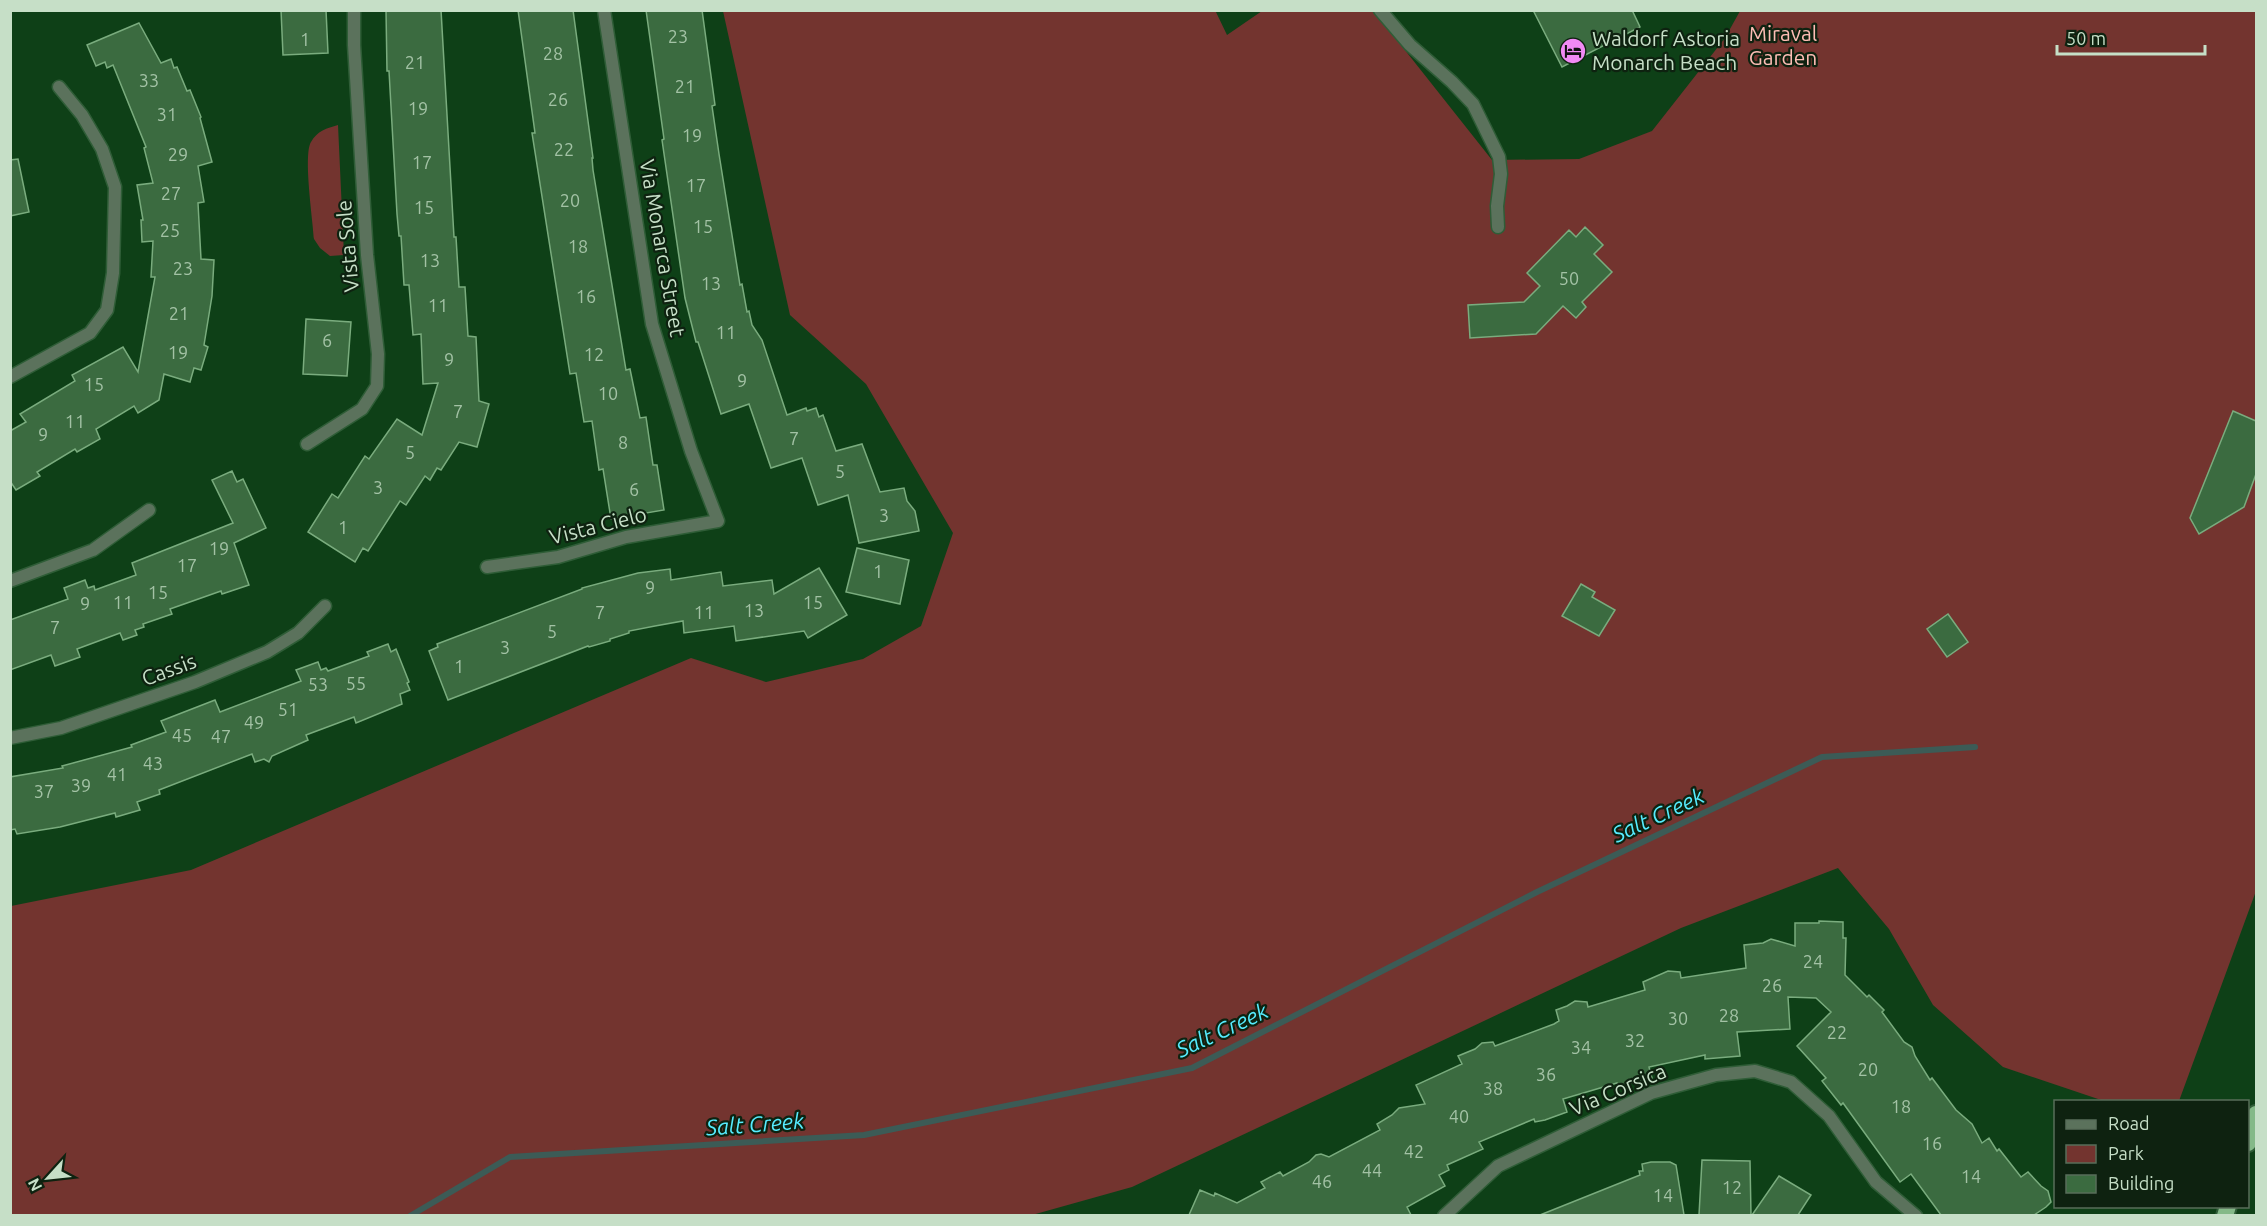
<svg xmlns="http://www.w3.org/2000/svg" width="2267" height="1226" viewBox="0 0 2267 1226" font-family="Ubuntu,sans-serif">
	<rect width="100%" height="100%" fill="#0e4017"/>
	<g fill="#73342f">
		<polygon points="1215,10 1227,35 1262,11 1374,11 1492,160 1579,159 1652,131 1725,38 1740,11 2256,11 2256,891 2179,1101 2104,1101 2003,1067 1933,1005 1889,929 1838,868 1681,928 1132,1187 1032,1215 11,1216 11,906 191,870 691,658 766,682 863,659 921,626 953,533 866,384 790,315 723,11"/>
		<path d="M338 125 344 255 330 256 320 248 314 239C313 220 303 155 311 142 317 131 327 128 338 125Z"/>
	</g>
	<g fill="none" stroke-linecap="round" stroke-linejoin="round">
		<polyline stroke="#3c5b56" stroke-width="6" points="410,1216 510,1157 864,1135 1192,1068 1537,892 1822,757 1975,747"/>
	</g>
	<g fill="#3b6b40" stroke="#7aac7e" stroke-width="1.5">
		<polygon points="281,10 326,10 328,53 283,55"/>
		<polygon points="386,10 441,10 454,237 456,237 459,287 465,287 468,336 476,337 479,401 489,404 477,447 459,442 441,470 437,468 430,480 425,476 406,505 400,501 368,551 363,548 355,562 308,532 332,494 338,498 365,456 369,459 397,419 422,435 438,383 423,384 421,334 413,335 409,285 404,285 401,236 399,236 397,214 389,71 387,71"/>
		<polygon points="518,10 573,10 593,158 592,158 593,170 626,370 630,369 640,418 646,417 653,465 657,465 664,510 611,519 603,469 599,470 592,421 584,422 576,373 570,374 532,133 535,133"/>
		<polygon points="646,10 702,10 715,105 712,106 719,154 740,285 742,284 747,312 749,311 752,325 762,340 787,415 806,408 807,411 816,408 819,417 823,415 836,451 862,444 880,492 904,488 907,501 915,511 919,531 859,543 848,495 818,505 802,458 771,468 749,404 721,414 698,342 696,342 685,298 662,140 664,139"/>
		<polygon points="1533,10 1632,10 1640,27 1562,67"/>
		<polygon points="139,23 161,63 171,59 174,68 177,67 187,91 190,90 201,117 200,118 212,162 198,166 204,202 198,203 201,259 214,260 212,296 204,345 208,347 201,370 194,368 190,382 164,374 159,400 138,413 134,406 96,429 100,439 77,452 75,449 37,472 40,476 16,490 10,481 10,431 26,422 20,414 75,381 72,375 123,347 138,372 155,277 151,277 153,241 142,242 141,220 143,220 137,185 153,183 144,148 146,147 113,65 107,68 105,62 96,66 87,45"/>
		<polygon points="18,159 29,212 10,216 10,160"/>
		<polygon points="1585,227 1603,245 1594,254 1612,272 1582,302 1586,307 1576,318 1563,306 1536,334 1470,338 1468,305 1524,302 1540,286 1527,273 1569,230 1576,237"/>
		<polygon points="306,319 351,322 347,376 303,374"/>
		<polygon points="2233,411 2256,421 2256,474 2244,507 2199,534 2190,518"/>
		<polygon points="232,471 237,482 243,479 266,528 234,543 249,585 222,594 221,591 170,609 172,614 143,624 144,627 135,630 137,635 123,640 120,633 77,649 80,657 55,666 51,655 10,670 10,620 68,599 64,588 85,580 88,588 94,586 95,590 136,575 132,563 233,523 212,480"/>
		<polygon points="857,548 909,560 900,604 846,592"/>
		<polygon points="819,568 847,615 808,638 804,631 736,641 734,626 684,633 683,621 655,626 629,631 629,633 610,639 610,641 589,647 588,646 448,700 429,651 438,647 437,644 582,589 582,588 638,573 670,569 671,580 721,572 723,586 772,580 774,594"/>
		<polygon points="1581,584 1595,592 1592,597 1615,610 1599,636 1562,616"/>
		<polygon points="1948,614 1968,642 1947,657 1927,629"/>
		<polygon points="388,644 391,652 396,649 409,682 407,683 410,690 400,694 402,704 356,723 354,717 306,735 308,740 272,756 269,762 264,759 255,762 252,754 159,790 160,794 137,802 140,810 116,817 115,813 60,827 17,834 15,829 10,830 10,777 63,768 62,766 132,747 131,745 166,732 161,721 215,700 220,712 301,681 296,670 318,662 321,670 326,668 328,671 369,656 367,652"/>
		<polygon points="1819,921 1843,922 1843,938 1846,938 1845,975 1867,997 1869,995 1884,1010 1882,1012 1904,1042 1912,1047 1915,1056 1930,1080 1932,1078 1956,1110 1972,1124 1982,1143 1989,1138 1997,1151 1999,1149 2021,1177 2028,1172 2041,1186 2048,1191 2051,1202 2046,1207 2034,1215 1941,1215 1911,1174 1900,1182 1843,1103 1841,1105 1822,1081 1826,1078 1797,1046 1831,1012 1816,998 1788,997 1790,1029 1737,1032 1740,1056 1705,1059 1705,1055 1649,1067 1652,1078 1618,1086 1617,1083 1563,1099 1567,1112 1545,1120 1535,1122 1534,1119 1479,1142 1483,1149 1447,1165 1449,1170 1439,1175 1445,1186 1407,1207 1411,1215 1189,1215 1200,1190 1214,1196 1215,1193 1237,1203 1265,1188 1261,1182 1280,1172 1283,1176 1309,1162 1316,1155 1321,1154 1329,1157 1380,1130 1377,1124 1392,1115 1399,1108 1425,1104 1416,1085 1462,1064 1458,1056 1475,1049 1482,1043 1493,1042 1495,1046 1554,1024 1559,1021 1556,1010 1567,1006 1575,1001 1587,1002 1588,1007 1645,990 1643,982 1668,971 1680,972 1681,978 1746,968 1744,945 1763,943 1771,939 1795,946 1795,923 1819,923"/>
		<polygon points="1702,1160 1750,1161 1751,1215 1699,1215"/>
		<polygon points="1651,1162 1670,1162 1676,1165 1684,1215 1540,1215 1640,1175 1639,1171 1643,1171 1642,1164"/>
		<polygon points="1779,1176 1811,1195 1798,1215 1752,1215"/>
	</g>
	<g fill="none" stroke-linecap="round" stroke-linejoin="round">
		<g stroke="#2f5d37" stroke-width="15">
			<g id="minor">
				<polyline points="1380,10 1410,45 1452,82 1473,104 1499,157 1501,174 1497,206 1498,227"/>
				<polyline points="10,377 90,333 107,310 113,273 115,187 102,149 82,115 59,87"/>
				<polyline points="307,444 362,409 377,386 378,354 367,255 354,45 354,10"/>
				<polyline points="487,567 558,557 626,537 718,521 691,451 652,324 604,10"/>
				<polyline points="10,581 93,550 149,510"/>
				<polyline points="10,738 61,728 195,682 267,652 298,633 325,606"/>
				<polyline points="1444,1216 1498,1166 1651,1093 1716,1075 1755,1071 1791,1082 1829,1116 1876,1182 1916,1216"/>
			</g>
		</g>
		<g stroke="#2f5d37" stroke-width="20">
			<g id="trunk">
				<polyline points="2248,1143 2256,1114"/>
				<polyline points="2225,1216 2228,1206"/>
			</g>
		</g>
		<use href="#minor" stroke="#5b725c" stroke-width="12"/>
		<use href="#trunk" stroke="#84b988" stroke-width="16"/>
	</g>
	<defs>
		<g id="hotel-disc" transform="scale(1.35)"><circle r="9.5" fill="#f18af4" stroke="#0e2210"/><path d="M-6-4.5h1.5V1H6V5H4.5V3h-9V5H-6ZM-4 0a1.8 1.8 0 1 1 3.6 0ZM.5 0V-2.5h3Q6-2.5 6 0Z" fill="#111"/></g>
	</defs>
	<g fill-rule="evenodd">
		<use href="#hotel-disc" x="1573" y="51"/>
	</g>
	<g text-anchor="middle" stroke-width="4.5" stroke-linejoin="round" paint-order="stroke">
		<g font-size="18" fill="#a3c2a5">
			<text x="678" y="43">23</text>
			<text x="305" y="46">1</text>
			<text x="553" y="60">28</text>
			<text x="415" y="69">21</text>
			<text x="149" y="87">33</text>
			<text x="685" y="93">21</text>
			<text x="558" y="106">26</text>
			<text x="418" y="115">19</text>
			<text x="167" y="121">31</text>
			<text x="692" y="142">19</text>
			<text x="564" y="156">22</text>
			<text x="178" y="161">29</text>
			<text x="422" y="169">17</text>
			<text x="696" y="192">17</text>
			<text x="171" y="200">27</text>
			<text x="570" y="207">20</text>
			<text x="424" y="214">15</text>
			<text x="703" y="233">15</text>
			<text x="170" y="237">25</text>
			<text x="578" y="253">18</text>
			<text x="430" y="267">13</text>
			<text x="183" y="275">23</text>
			<text x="1569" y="285">50</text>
			<text x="711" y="290">13</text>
			<text x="586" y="303">16</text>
			<text x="438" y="312">11</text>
			<text x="179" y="320">21</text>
			<text x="726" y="339">11</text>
			<text x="327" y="347">6</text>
			<text x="178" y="359">19</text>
			<text x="594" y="361">12</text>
			<text x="449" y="366">9</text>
			<text x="742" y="387">9</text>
			<text x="94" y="391">15</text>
			<text x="608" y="400">10</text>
			<text x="458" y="418">7</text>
			<text x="75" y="428">11</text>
			<text x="43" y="441">9</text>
			<text x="794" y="445">7</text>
			<text x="623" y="449">8</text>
			<text x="410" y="459">5</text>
			<text x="840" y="478">5</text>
			<text x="378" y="494">3</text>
			<text x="634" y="496">6</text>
			<text x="884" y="522">3</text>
			<text x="343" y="534">1</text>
			<text x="219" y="555">19</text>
			<text x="187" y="572">17</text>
			<text x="878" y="578">1</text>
			<text x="650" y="594">9</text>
			<text x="158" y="599">15</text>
			<text x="123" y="609">11</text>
			<text x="813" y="609">15</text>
			<text x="85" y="610">9</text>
			<text x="754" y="617">13</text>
			<text x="600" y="619">7</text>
			<text x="704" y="619">11</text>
			<text x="55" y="634">7</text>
			<text x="552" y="638">5</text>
			<text x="505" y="654">3</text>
			<text x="459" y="673">1</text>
			<text x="356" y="690">55</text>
			<text x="318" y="691">53</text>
			<text x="288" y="716">51</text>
			<text x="254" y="729">49</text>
			<text x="182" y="742">45</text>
			<text x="221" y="743">47</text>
			<text x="153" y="770">43</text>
			<text x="117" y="781">41</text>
			<text x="81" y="792">39</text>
			<text x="44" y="798">37</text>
			<text x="1813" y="968">24</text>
			<text x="1772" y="992">26</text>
			<text x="1729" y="1022">28</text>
			<text x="1678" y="1025">30</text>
			<text x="1837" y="1039">22</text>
			<text x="1635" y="1047">32</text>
			<text x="1581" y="1054">34</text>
			<text x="1868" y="1076">20</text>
			<text x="1546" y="1081">36</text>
			<text x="1493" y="1095">38</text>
			<text x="1901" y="1113">18</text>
			<text x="1459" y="1123">40</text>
			<text x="1932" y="1150">16</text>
			<text x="1414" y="1158">42</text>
			<text x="1372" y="1177">44</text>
			<text x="1971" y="1183">14</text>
			<text x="1322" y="1188">46</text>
			<text x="1732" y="1194">12</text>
			<text x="1663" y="1202">14</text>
		</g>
		<g font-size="21" fill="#febdb5" stroke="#0e2210">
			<text x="1783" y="41">Miraval<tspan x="1783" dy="24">Garden</tspan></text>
		</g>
		<g font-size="21" fill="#c6dfc7" stroke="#0e2210" text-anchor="start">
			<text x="1592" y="46">Waldorf Astoria<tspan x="1592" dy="24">Monarch Beach</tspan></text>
		</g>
		<g font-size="21" fill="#c6dfc7" stroke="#0e2210">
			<text transform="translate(348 246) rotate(-95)" y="7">Vista Sole</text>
			<text transform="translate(662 248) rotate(80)" y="7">Via Monarca Street</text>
			<text transform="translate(598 526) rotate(-14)" y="7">Vista Cielo</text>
			<text transform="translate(169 670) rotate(-20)" y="7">Cassis</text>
			<text transform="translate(1618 1090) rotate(-23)" y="7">Via Corsica</text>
		</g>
		<g font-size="22" font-style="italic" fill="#56ecfe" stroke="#0e2210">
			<text transform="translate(1658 815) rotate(-25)" y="8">Salt Creek</text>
			<text transform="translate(1222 1030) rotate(-25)" y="8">Salt Creek</text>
			<text transform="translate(755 1124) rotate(-4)" y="8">Salt Creek</text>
		</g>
	</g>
	<rect width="2267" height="1226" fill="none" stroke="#c6dfc7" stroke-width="24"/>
	<rect x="2054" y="1100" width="195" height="108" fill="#0e2210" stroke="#586e59" stroke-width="1.5"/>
	<rect x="2066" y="1120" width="30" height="9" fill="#5b725c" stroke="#586e59" stroke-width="1.5"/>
	<text x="2108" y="1130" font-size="18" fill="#c6dfc7">Road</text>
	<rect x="2066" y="1145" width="30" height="18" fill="#73342f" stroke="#586e59" stroke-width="1.5"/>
	<text x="2108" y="1160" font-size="18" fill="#c6dfc7">Park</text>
	<rect x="2066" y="1175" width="30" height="18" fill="#3b6b40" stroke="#586e59" stroke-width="1.5"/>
	<text x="2108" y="1190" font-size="18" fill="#c6dfc7">Building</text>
	<g transform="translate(48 1178) rotate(243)" stroke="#0e2210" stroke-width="4.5" paint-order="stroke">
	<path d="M0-4.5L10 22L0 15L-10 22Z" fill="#c6dfc7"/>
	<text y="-9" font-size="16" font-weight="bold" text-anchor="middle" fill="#c6dfc7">N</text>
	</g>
	<path d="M2057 45v9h148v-9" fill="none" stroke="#c6dfc7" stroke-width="3"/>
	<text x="2066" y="45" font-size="18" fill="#c6dfc7" stroke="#0e2210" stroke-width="4.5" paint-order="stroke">50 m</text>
</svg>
